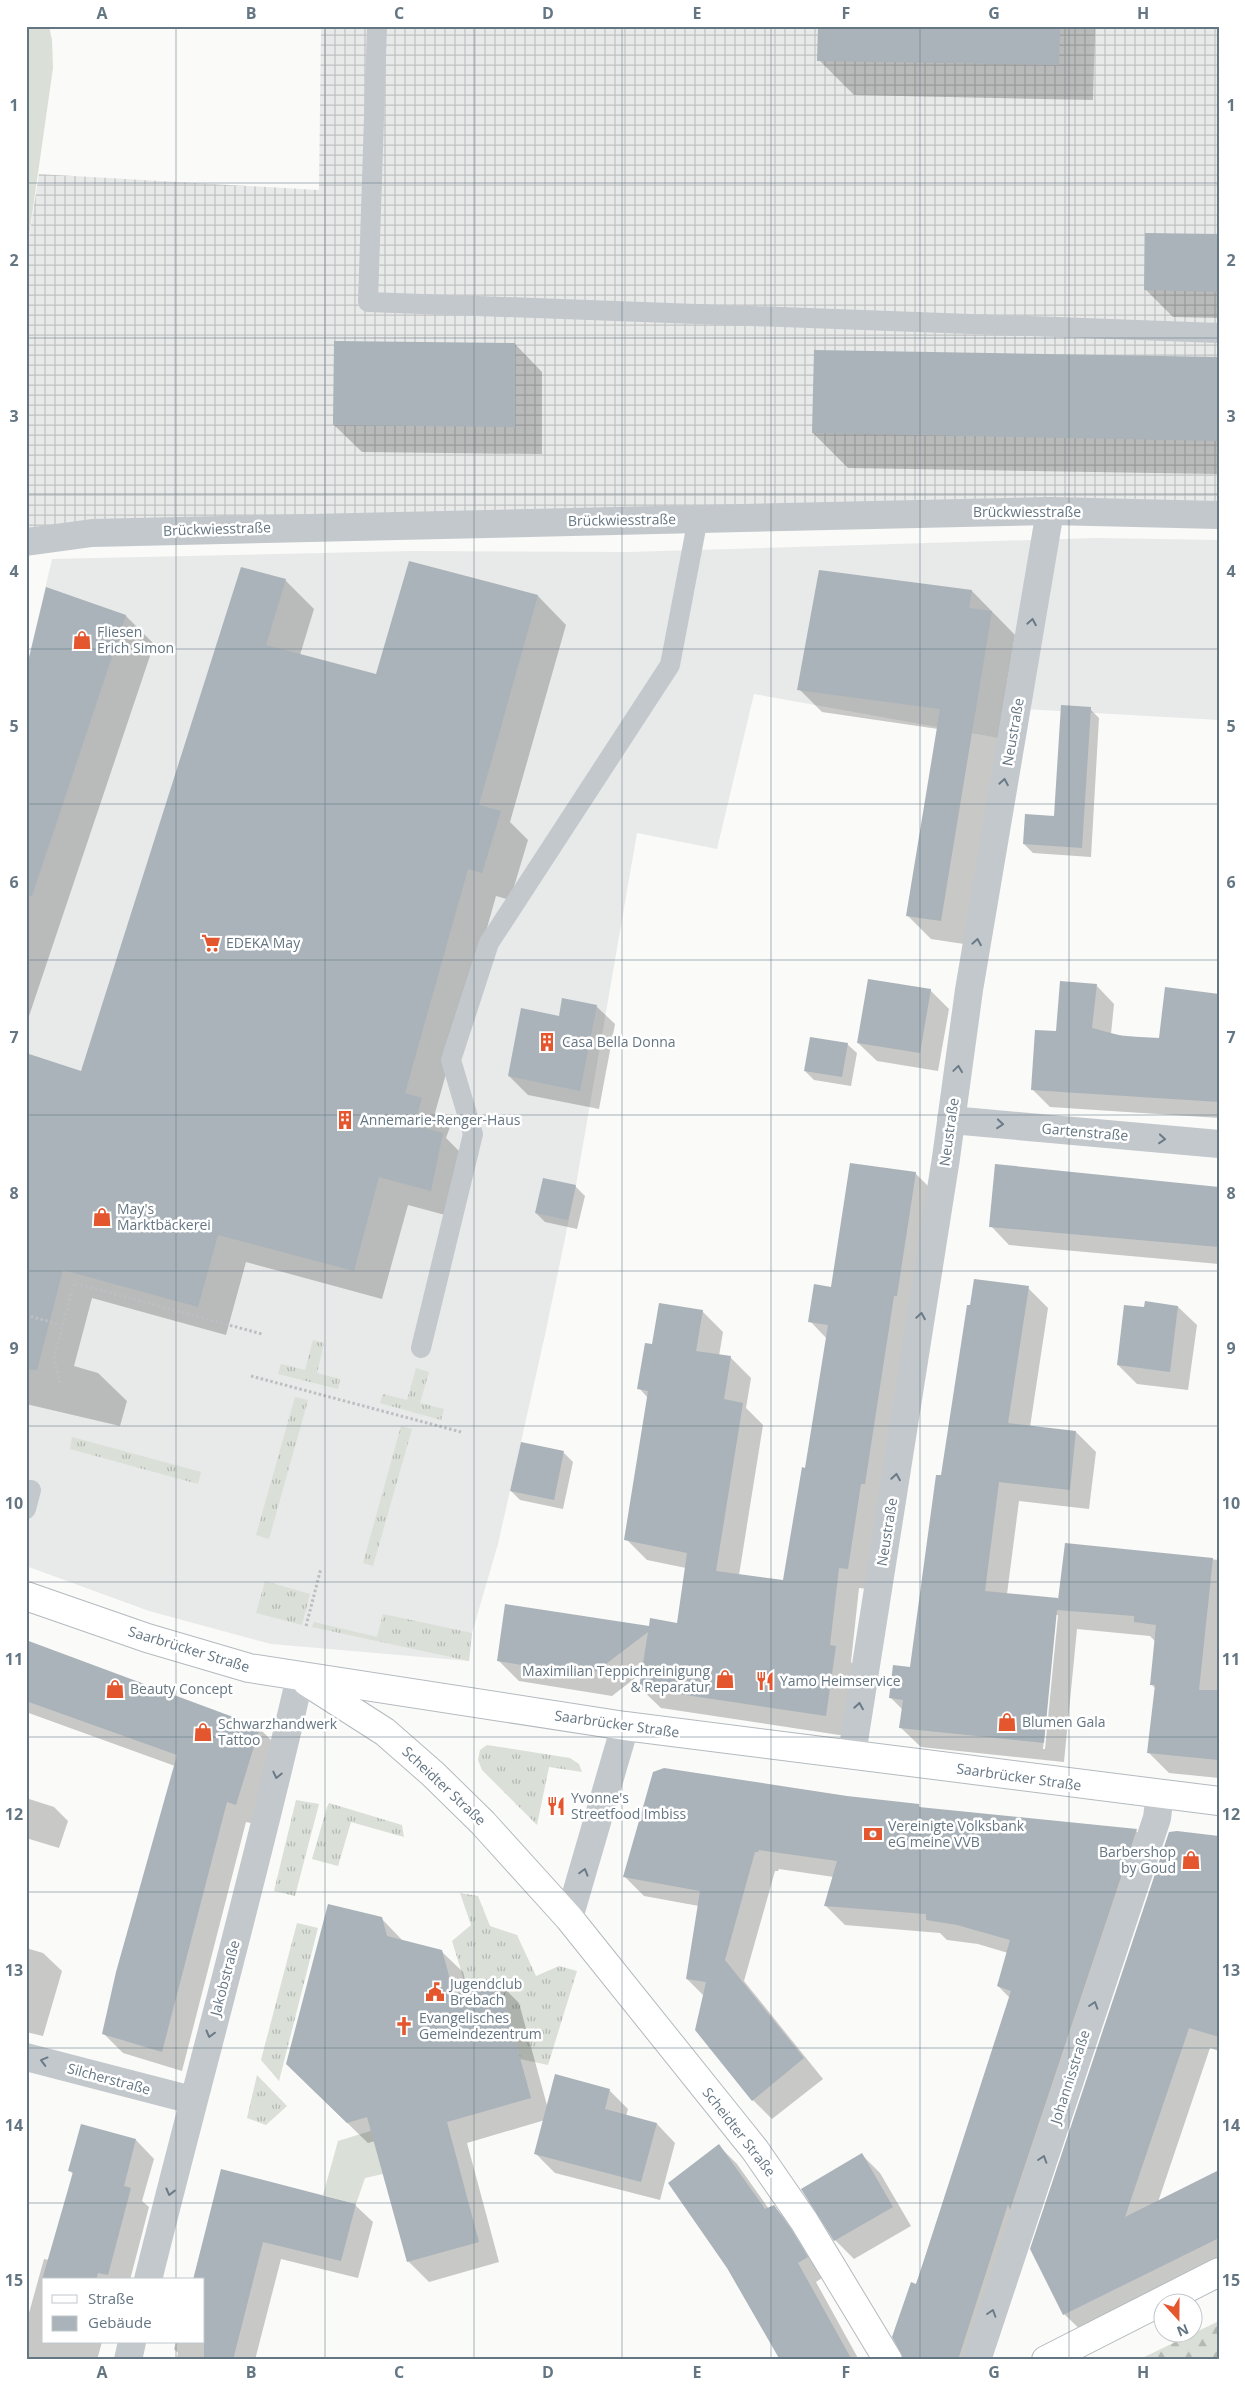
<svg xmlns="http://www.w3.org/2000/svg" width="1245" height="2386" viewBox="0 0 1245 2386" font-family="'Open Sans',sans-serif">
	<defs>
		<pattern id="industrial-grid" width="8" height="8" patternUnits="userSpaceOnUse" patternTransform="scale(1.25)"><rect width="8" height="8" fill="#e8e9e9"/><path d="M0 4h8M4 0v8" fill="none" stroke="#c0c1c2"/></pattern>
		<pattern id="grass-tufts" width="24" height="20" patternUnits="userSpaceOnUse" patternTransform="scale(1.25)"><rect width="24" height="20" fill="#dadfd7"/><path d="M3 7l-1-3M5 7V3M7 7l1-3M15 17l-1-3M17 17v-4M19 17l1-3" fill="none" stroke="#b4b9b4"/></pattern>
		<pattern id="forest-firs" width="22" height="20" patternUnits="userSpaceOnUse" patternTransform="scale(1.25)"><rect width="22" height="20" fill="#dadfd7"/><path d="M5 1l3.5 6h-7zM16 11l3.5 6h-7z" fill="#b4b9b4"/></pattern>
	</defs>
	<rect width="100%" height="100%" fill="#fafaf8"/>
	<polygon fill="#e8e9e9" points="1096,538 1219,540 1219,720 1023,709 1010,740 754,694 717,849 637,833 576,1185 545,1335 498,1544 472,1633 469,1661 271,1644 149,1611 26,1566 26,670 52,559 412,551 628,552"/>
	<polygon fill="url(#industrial-grid)" points="321,26 1219,26 1219,515 26,542 26,257 39,174 319,190"/>
	<g fill="url(#grass-tufts)">
		<polygon points="313,1340 324,1343 317,1373 340,1379 338,1389 278,1374 281,1364 305,1370"/>
		<polygon points="416,1368 429,1372 420,1403 444,1409 441,1420 380,1403 383,1394 407,1400"/>
		<polygon points="295,1397 308,1400 269,1539 256,1535"/>
		<polygon points="401,1426 412,1429 373,1566 363,1563"/>
		<polygon points="72,1437 201,1472 198,1484 70,1449"/>
		<polygon points="265,1581 310,1594 302,1625 256,1613"/>
		<polygon points="383,1614 472,1633 469,1661 312,1627 314,1622 377,1637"/>
		<polygon points="487,1745 570,1758 579,1764 582,1772 549,1767 537,1825 482,1770 478,1760 480,1750"/>
		<polygon points="296,1800 319,1804 295,1896 274,1891"/>
		<polygon points="329,1803 402,1825 404,1837 351,1822 338,1866 312,1859 327,1807"/>
		<polygon points="460,1893 478,1896 490,1926 517,1935 536,1976 559,1966 577,1971 548,2065 520,2059 499,1981 467,1990 452,1941 471,1925"/>
		<polygon points="297,1923 318,1928 279,2081 261,2060"/>
		<polygon points="257,2075 287,2106 266,2125 247,2118"/>
	</g>
	<polygon fill="url(#forest-firs)" points="1219,2321 1219,2360 1138,2360"/>
	<g fill="#dadfd7">
		<polygon points="26,26 49,26 52,40 53,68 26,257"/>
		<polygon points="393,2124 383,2174 365,2178 356,2204 323,2195 338,2141"/>
	</g>
	<g fill="#0003" fill-rule="evenodd">
		<polygon points="819,26 1095,26 1093,100 854,95 819,60"/>
		<polygon points="1219,235 1219,318 1173,317 1146,290"/>
		<polygon points="515,344 542,372 542,454 362,452 334,425"/>
		<polygon points="1219,359 1219,474 848,468 813,433"/>
		<polygon points="409,563 538,596 566,625 510,822 528,840 510,900 496,896 435,1113 450,1127 446,1138 471,1163 460,1219 408,1205 382,1299 246,1262 226,1335 92,1298 74,1366 98,1373 127,1401 120,1426 26,1404 26,1055 82,1073 285,580 314,609 300,655 376,676"/>
		<polygon points="47,589 126,616 154,644 26,1025 26,676"/>
		<polygon points="972,591 1015,635 964,944 931,939 908,916 938,729 822,712 799,689"/>
		<polygon points="1090,709 1099,718 1091,857 1033,853 1024,844 1055,817"/>
		<polygon points="1097,986 1114,1004 1111,1034 1160,1040 1218,995 1219,989 1219,1118 1050,1107 1032,1089 1057,1032"/>
		<polygon points="930,990 949,1009 938,1071 877,1061 858,1043"/>
		<polygon points="596,1006 615,1024 599,1109 528,1095 509,1076 560,1017"/>
		<polygon points="847,1044 857,1053 851,1086 814,1080 805,1071"/>
		<polygon points="915,1173 936,1194 868,1589 859,1588 851,1662 856,1668 846,1736 661,1708 640,1688 643,1672 612,1696 519,1681 499,1661 650,1628 678,1624 686,1568 647,1560 626,1539 648,1398 639,1388 653,1346 702,1311 723,1332 719,1356 731,1358 751,1378 746,1408 763,1425 739,1575 784,1581 806,1469 827,1339 810,1321"/>
		<polygon points="575,1186 585,1196 577,1229 545,1222 536,1213"/>
		<polygon points="1219,1187 1219,1264 1009,1245 991,1226"/>
		<path d="M1028 1288 1048 1308 1030 1427 1076 1432 1096 1452 1089 1509 1019 1501 1007 1594 1059 1600 1066 1544 1219 1560V1778L1169 1773 1149 1753 1156 1689 1152 1685 1156 1642 1150 1636 1077 1629 1064 1762 921 1747 900 1727 903 1710 891 1698 911 1669 942 1477ZM1055 1615H1058L1045 1749H1043Z"/>
		<polygon points="1178,1307 1197,1325 1188,1390 1137,1384 1118,1365 1145,1309"/>
		<polygon points="564,1453 573,1462 563,1509 520,1500 511,1491"/>
		<polygon points="26,1641 259,1728 279,1748 256,1824 246,1822 182,2071 123,2053 103,2033 175,1766 26,1712"/>
		<polygon points="847,1797 918,1805 921,1808 1136,1831 1156,1850 984,2360 903,2360 903,2352 916,2285 1010,1998 998,1986 1008,1953 978,1944 947,1940 940,1933 845,1925 826,1906 834,1877 779,1869 778,1871 775,1871 744,1981 823,2079 772,2119 753,2100 704,1996 687,1979 699,1906 644,1896 624,1876"/>
		<polygon points="26,1798 54,1807 68,1821 59,1848 26,1838"/>
		<polygon points="1219,1837 1219,2051 1210,2048 1158,2202 1219,2171 1219,2268 1086,2335 1064,2314"/>
		<polygon points="382,1919 403,1941 442,1952 463,1972 468,1991 498,1982 519,2003 548,2109 609,2090 628,2109 626,2116 657,2124 675,2143 660,2200 555,2173 536,2154 545,2120 467,2143 499,2262 429,2282 408,2261 375,2141 368,2143 308,2085"/>
		<polygon points="26,1948 43,1953 62,1971 43,2036 26,2032"/>
		<polygon points="136,2140 154,2159 142,2201 149,2207 130,2280 44,2280 44,2342 102,2342 97,2360 26,2360 26,2324 44,2259 49,2260 73,2174 70,2171"/>
		<polygon points="719,2146 737,2164 769,2209 773,2206 792,2225 825,2276 816,2282 859,2360 781,2360"/>
		<polygon points="862,2155 880,2173 911,2226 854,2259 835,2240 802,2189"/>
		<polygon points="222,2171 355,2205 373,2222 358,2278 281,2259 255,2360 176,2360 178,2353 174,2349 176,2342 204,2342 204,2280 193,2280"/>
	</g>
	<g fill="#aab3b9">
		<polygon points="818,26 1060,26 1059,65 817,61"/>
		<polygon points="1145,233 1219,234 1219,292 1144,290"/>
		<polygon points="334,341 515,343 515,427 333,425"/>
		<polygon points="814,350 1219,357 1219,441 812,433"/>
		<polygon points="409,561 538,595 479,805 501,811 482,873 468,869 405,1093 422,1098 414,1125 443,1133 431,1191 379,1177 354,1271 218,1235 198,1307 63,1270 37,1370 26,1369 26,1053 81,1071 241,567 286,579 266,645 376,674"/>
		<polygon points="819,570 972,590 969,608 992,611 941,921 906,916 940,709 797,690"/>
		<polygon points="46,587 126,615 32,896 26,895 26,670"/>
		<polygon points="1061,705 1091,707 1082,848 1023,844 1025,814 1054,816"/>
		<polygon points="868,979 931,989 920,1053 857,1043"/>
		<polygon points="1060,981 1097,984 1092,1028 1122,1036 1159,1038 1165,987 1219,994 1219,1102 1031,1090 1035,1030 1056,1031"/>
		<polygon points="562,998 597,1005 580,1091 508,1076 521,1008 559,1016"/>
		<polygon points="810,1037 848,1043 842,1077 804,1071"/>
		<polygon points="850,1163 916,1172 897,1296 894,1296 865,1484 861,1484 848,1569 839,1568 830,1645 836,1646 826,1716 639,1688 648,1632 590,1676 497,1661 505,1604 649,1626 650,1618 677,1623 687,1553 624,1540 648,1391 637,1389 645,1343 652,1344 659,1303 703,1310 696,1351 731,1356 724,1399 743,1403 716,1571 783,1580 802,1467 805,1468 828,1325 808,1322 814,1284 831,1287"/>
		<polygon points="995,1164 1219,1187 1219,1247 989,1227"/>
		<polygon points="543,1178 576,1185 568,1220 535,1213"/>
		<polygon points="974,1279 1029,1286 1008,1423 1076,1431 1070,1490 999,1482 985,1591 1058,1598 1058,1600 1065,1543 1213,1558 1199,1690 1219,1690 1219,1760 1147,1753 1155,1685 1150,1685 1156,1625 1134,1622 1134,1616 1057,1610 1044,1743 899,1728 903,1700 889,1698 893,1665 910,1667 936,1475 941,1475 967,1305 970,1305"/>
		<polygon points="1145,1301 1178,1306 1170,1372 1117,1365 1124,1305 1144,1307"/>
		<polygon points="521,1442 564,1451 554,1500 510,1491"/>
		<polygon points="26,1640 260,1727 236,1805 227,1802 162,2052 102,2034 116,1972 177,1755 26,1701"/>
		<polygon points="664,1768 847,1796 919,1804 919,1807 1137,1829 1010,2210 1008,2204 958,2360 904,2360 892,2337 911,2282 916,2284 924,2260 1011,1991 997,1986 1010,1940 957,1925 926,1920 926,1914 824,1906 837,1861 759,1850 758,1852 755,1852 725,1960 804,2058 752,2101 695,2030 706,1982 686,1979 700,1891 623,1877 653,1772"/>
		<polygon points="1177,1831 1219,1836 1219,2037 1189,2028 1125,2217 1219,2170 1219,2238 1063,2315 1030,2249 1169,1832"/>
		<polygon points="328,1904 382,1917 387,1936 442,1950 454,1994 499,1981 531,2098 447,2122 479,2242 407,2262 367,2117 347,2123 286,2064"/>
		<polygon points="555,2074 610,2089 605,2109 657,2123 641,2182 534,2154"/>
		<polygon points="81,2124 136,2139 124,2186 131,2188 108,2275 98,2273 96,2280 42,2280 73,2172 68,2171"/>
		<polygon points="719,2144 765,2209 774,2205 791,2229 808,2257 798,2263 852,2360 780,2360 727,2268 668,2183"/>
		<polygon points="862,2153 893,2207 834,2241 801,2189"/>
		<polygon points="221,2169 356,2204 341,2261 263,2242 233,2360 204,2360 204,2280 193,2280"/>
	</g>
	<g fill="none" stroke-linecap="round" stroke-linejoin="round">
		<g stroke="#b3babf" stroke-width="30">
			<g id="secondary">
				<polyline points="26,1596 147,1638 249,1668 625,1726 1219,1801"/>
				<polyline points="307,1682 385,1732 433,1774 483,1823 569,1918 755,2150 804,2221 888,2360"/>
				<polyline points="1046,2360 1219,2272"/>
			</g>
		</g>
		<g stroke="#bbbfc2" stroke-width="3" stroke-dasharray="2.5 2.5" stroke-linecap="butt">
			<polyline points="26,1315 61,1325"/>
			<polyline points="251,1376 461,1432"/>
			<polyline points="60,1383 54,1358 74,1283 262,1334"/>
			<polyline points="306,1626 321,1568"/>
		</g>
		<g stroke="#c3c8cc" stroke-width="20">
			<polyline points="377,26 368,302 1219,333"/>
			<polyline points="421,1348 473,1134 451,1060 489,943 670,665 698,518"/>
			<polyline points="26,1509 31,1490"/>
		</g>
		<g stroke="#c3c8cc" stroke-width="28">
			<polyline points="26,542 92,533 1050,511 1219,515"/>
			<polyline points="951,1120 1219,1144"/>
			<polyline points="852,1754 946,1158 969,990 1050,511"/>
			<polyline points="569,1918 625,1726"/>
			<polyline points="26,2057 192,2100"/>
			<path d="M148 2280C198 2079 254 1879 300 1677"/>
			<polyline points="128,2360 132,2342"/>
			<polyline points="977,2360 1157,1818 1160,1794"/>
		</g>
		<use href="#secondary" stroke="#fff" stroke-width="28"/>
	</g>
	<defs><path id="oneway-chevron" d="M-2-3.5L2.5 0L-2 3.5" fill="none" stroke-width="1.6" stroke-linecap="round" stroke-linejoin="round" transform="scale(1.25)"/></defs>
	<g stroke="#6a7a87">
		<use href="#oneway-chevron" transform="translate(1032 622) rotate(-80)"/>
		<use href="#oneway-chevron" transform="translate(1004 782) rotate(-80)"/>
		<use href="#oneway-chevron" transform="translate(977 942) rotate(-80)"/>
		<use href="#oneway-chevron" transform="translate(958 1069) rotate(-82)"/>
		<use href="#oneway-chevron" transform="translate(1000 1124) rotate(5)"/>
		<use href="#oneway-chevron" transform="translate(1162 1139) rotate(5)"/>
		<use href="#oneway-chevron" transform="translate(921 1316) rotate(-81)"/>
		<use href="#oneway-chevron" transform="translate(896 1477) rotate(-81)"/>
		<use href="#oneway-chevron" transform="translate(859 1706) rotate(-81)"/>
		<use href="#oneway-chevron" transform="translate(277 1775) rotate(103)"/>
		<use href="#oneway-chevron" transform="translate(584 1872) rotate(-74)"/>
		<use href="#oneway-chevron" transform="translate(1094 2005) rotate(-72)"/>
		<use href="#oneway-chevron" transform="translate(210 2034) rotate(105)"/>
		<use href="#oneway-chevron" transform="translate(44 2061) rotate(-165)"/>
		<use href="#oneway-chevron" transform="translate(1043 2159) rotate(-72)"/>
		<use href="#oneway-chevron" transform="translate(170 2192) rotate(104)"/>
		<use href="#oneway-chevron" transform="translate(992 2313) rotate(-72)"/>
	</g>
	<path fill="none" stroke="#657683" stroke-width="1" stroke-opacity="0.55" d="M176 26V2280M325 26V2360M474 26V2360M622 26V2360M771 26V2360M920 26V2360M1069 26V2360M26 183H1219M26 338H1219M26 494H1219M26 649H1219M26 804H1219M26 960H1219M26 1115H1219M26 1271H1219M26 1426H1219M26 1582H1219M26 1737H1219M26 1892H1219M26 2048H1219M26 2203H1219M176 2342V2360"/>
	<defs>
		<g id="shop-bare" transform="scale(1.5)"><path d="M-5-2.5h2.3a2.7 3.5 0 0 1 5.4 0H5L5.5 6h-11ZM-1.5-2.5h3a1.5 2.3 0 0 0-3 0Z" fill="#e4572e" stroke="#fff" stroke-width="2.5" paint-order="stroke"/></g>
		<g id="supermarket-bare" transform="scale(1.5)"><path d="M-6-5.5h2.5l.6 2H6L4.5 2H-2.5L-4.4-4H-6ZM-1.5 3.2a1.3 1.3 0 1 0 .1 0ZM3 3.2a1.3 1.3 0 1 0 .1 0Z" fill="#e4572e" stroke="#fff" stroke-width="2.5" paint-order="stroke"/></g>
		<g id="building-bare" transform="scale(1.5)"><path d="M-4-6H4V6H1V3H-1V6H-4ZM-2.5-4.3h1.7v1.8h-1.7ZM.8-4.3h1.7v1.8H.8ZM-2.5-1h1.7V.8h-1.7ZM.8-1h1.7V.8H.8Z" fill="#e4572e" stroke="#fff" stroke-width="2.5" paint-order="stroke"/></g>
		<g id="restaurant-bare" transform="scale(1.5)"><path d="M-5-6h1v4h1v-4h1v4h1v-4h1v5L-1.5 .5V6h-2V.5L-5-1ZM5-6V6H3V1.5H1.5Q1.5-4 5-6Z" fill="#e4572e" stroke="#fff" stroke-width="2.5" paint-order="stroke"/></g>
		<g id="bank-bare" transform="scale(1.5)"><path d="M-6-4H6V4H-6ZM0-2.3a2.3 2.3 0 1 0 0 4.6a2.3 2.3 0 1 0 0-4.6Z" fill="#e4572e" stroke="#fff" stroke-width="2.5" paint-order="stroke"/></g>
		<g id="civic-bare" transform="scale(1.5)"><path d="M-.6-6.5H3V-4.5H.6V-3L4-1V1h2V6H-6V1h2V-1L-.6-3ZM-1.2 2.5V6h2.4V2.5Z" fill="#e4572e" stroke="#fff" stroke-width="2.5" paint-order="stroke"/></g>
		<g id="church-bare" transform="scale(1.5)"><path d="M-1.2-6h2.4v3.5h3.3v2.4h-3.3V6h-2.4V-.1h-3.3v-2.4h3.3Z" fill="#e4572e" stroke="#fff" stroke-width="2.5" paint-order="stroke"/></g>
	</defs>
	<g fill-rule="evenodd">
		<use href="#shop-bare" x="82" y="640"/>
		<use href="#supermarket-bare" x="211" y="943"/>
		<use href="#building-bare" x="547" y="1042"/>
		<use href="#building-bare" x="345" y="1120"/>
		<use href="#shop-bare" x="102" y="1217"/>
		<use href="#shop-bare" x="725" y="1679"/>
		<use href="#restaurant-bare" x="765" y="1681"/>
		<use href="#shop-bare" x="115" y="1689"/>
		<use href="#shop-bare" x="1007" y="1722"/>
		<use href="#shop-bare" x="203" y="1732"/>
		<use href="#restaurant-bare" x="556" y="1806"/>
		<use href="#bank-bare" x="873" y="1834"/>
		<use href="#shop-bare" x="1191" y="1860"/>
		<use href="#civic-bare" x="435" y="1992"/>
		<use href="#church-bare" x="404" y="2026"/>
	</g>
	<g text-anchor="middle" stroke-width="5" stroke-linejoin="round" paint-order="stroke">
		<g font-size="14" fill="#657683" stroke="#fff">
			<text x="1027" y="517">Brückwiesstraße</text>
			<text transform="translate(622 520) rotate(-1)" y="5">Brückwiesstraße</text>
			<text transform="translate(217 529) rotate(-2)" y="5">Brückwiesstraße</text>
			<text transform="translate(1013 732) rotate(-80)" y="5">Neustraße</text>
			<text transform="translate(949 1132) rotate(-82)" y="5">Neustraße</text>
			<text transform="translate(1085 1132) rotate(5)" y="5">Gartenstraße</text>
			<text transform="translate(887 1532) rotate(-81)" y="5">Neustraße</text>
			<text transform="translate(189 1649) rotate(17)" y="5">Saarbrücker Straße</text>
			<text transform="translate(617 1724) rotate(8)" y="5">Saarbrücker Straße</text>
			<text transform="translate(1019 1777) rotate(8)" y="5">Saarbrücker Straße</text>
			<text transform="translate(444 1786) rotate(43)" y="5">Scheidter Straße</text>
			<text transform="translate(225 1978) rotate(-75)" y="5">Jakobstraße</text>
			<text transform="translate(1070 2077) rotate(-72)" y="5">Johannisstraße</text>
			<text transform="translate(109 2079) rotate(15)" y="5">Silcherstraße</text>
			<text transform="translate(739 2132) rotate(52)" y="5">Scheidter Straße</text>
		</g>
		<g font-size="14" fill="#657683" stroke="#fff" text-anchor="start">
			<text x="97" y="637">Fliesen<tspan x="97" dy="16">Erich Simon</tspan></text>
			<text x="226" y="948">EDEKA May</text>
			<text x="562" y="1047">Casa Bella Donna</text>
			<text x="360" y="1125">Annemarie-Renger-Haus</text>
			<text x="117" y="1214">May's<tspan x="117" dy="16">Marktbäckerei</tspan></text>
			<text x="710" y="1676" text-anchor="end">Maximilian Teppichreinigung<tspan x="710" dy="16">&amp; Reparatur</tspan></text>
			<text x="780" y="1686">Yamo Heimservice</text>
			<text x="130" y="1694">Beauty Concept</text>
			<text x="1022" y="1727">Blumen Gala</text>
			<text x="218" y="1729">Schwarzhandwerk<tspan x="218" dy="16">Tattoo</tspan></text>
			<text x="571" y="1803">Yvonne's<tspan x="571" dy="16">Streetfood Imbiss</tspan></text>
			<text x="888" y="1831">Vereinigte Volksbank<tspan x="888" dy="16">eG meine VVB</tspan></text>
			<text x="1176" y="1857" text-anchor="end">Barbershop<tspan x="1176" dy="16">by Goud</tspan></text>
			<text x="450" y="1989">Jugendclub<tspan x="450" dy="16">Brebach</tspan></text>
			<text x="419" y="2023">Evangelisches<tspan x="419" dy="16">Gemeindezentrum</tspan></text>
		</g>
	</g>
	<rect width="1245" height="2386" fill="none" stroke="#ffffff" stroke-width="55"/>
	<rect x="42" y="2278" width="162" height="65" fill="#ffffff" stroke="#c1c8cd"/>
	<rect x="52" y="2295" width="25" height="8" fill="#ffffff" stroke="#c1c8cd"/>
	<text x="88" y="2304" font-size="15" fill="#657683">Straße</text>
	<rect x="52" y="2316" width="25" height="15" fill="#aab3b9" stroke="#c1c8cd"/>
	<text x="88" y="2328" font-size="15" fill="#657683">Gebäude</text>
	<g transform="translate(1178 2318) rotate(159)"><circle r="24" fill="#ffffff" stroke="#c1c8cd"/>
	<path d="M0-4L9 19L0 12L-9 19Z" fill="#e4572e"/>
	<text y="-8" font-size="14" font-weight="bold" text-anchor="middle" fill="#657683">N</text>
	</g>
	<rect x="28" y="28" width="1190" height="2330" fill="none" stroke="#657683" stroke-width="2"/>
	<g font-size="16" text-anchor="middle" font-weight="bold" fill="#657683">
		<text x="102" y="19">A</text>
		<text x="251" y="19">B</text>
		<text x="399" y="19">C</text>
		<text x="548" y="19">D</text>
		<text x="697" y="19">E</text>
		<text x="846" y="19">F</text>
		<text x="994" y="19">G</text>
		<text x="1143" y="19">H</text>
		<text x="14" y="111">1</text>
		<text x="1231" y="111">1</text>
		<text x="14" y="266">2</text>
		<text x="1231" y="266">2</text>
		<text x="14" y="422">3</text>
		<text x="1231" y="422">3</text>
		<text x="14" y="577">4</text>
		<text x="1231" y="577">4</text>
		<text x="14" y="732">5</text>
		<text x="1231" y="732">5</text>
		<text x="14" y="888">6</text>
		<text x="1231" y="888">6</text>
		<text x="14" y="1043">7</text>
		<text x="1231" y="1043">7</text>
		<text x="14" y="1199">8</text>
		<text x="1231" y="1199">8</text>
		<text x="14" y="1354">9</text>
		<text x="1231" y="1354">9</text>
		<text x="14" y="1509">10</text>
		<text x="1231" y="1509">10</text>
		<text x="14" y="1665">11</text>
		<text x="1231" y="1665">11</text>
		<text x="14" y="1820">12</text>
		<text x="1231" y="1820">12</text>
		<text x="14" y="1976">13</text>
		<text x="1231" y="1976">13</text>
		<text x="14" y="2131">14</text>
		<text x="1231" y="2131">14</text>
		<text x="14" y="2286">15</text>
		<text x="1231" y="2286">15</text>
		<text x="102" y="2378">A</text>
		<text x="251" y="2378">B</text>
		<text x="399" y="2378">C</text>
		<text x="548" y="2378">D</text>
		<text x="697" y="2378">E</text>
		<text x="846" y="2378">F</text>
		<text x="994" y="2378">G</text>
		<text x="1143" y="2378">H</text>
	</g>
</svg>
